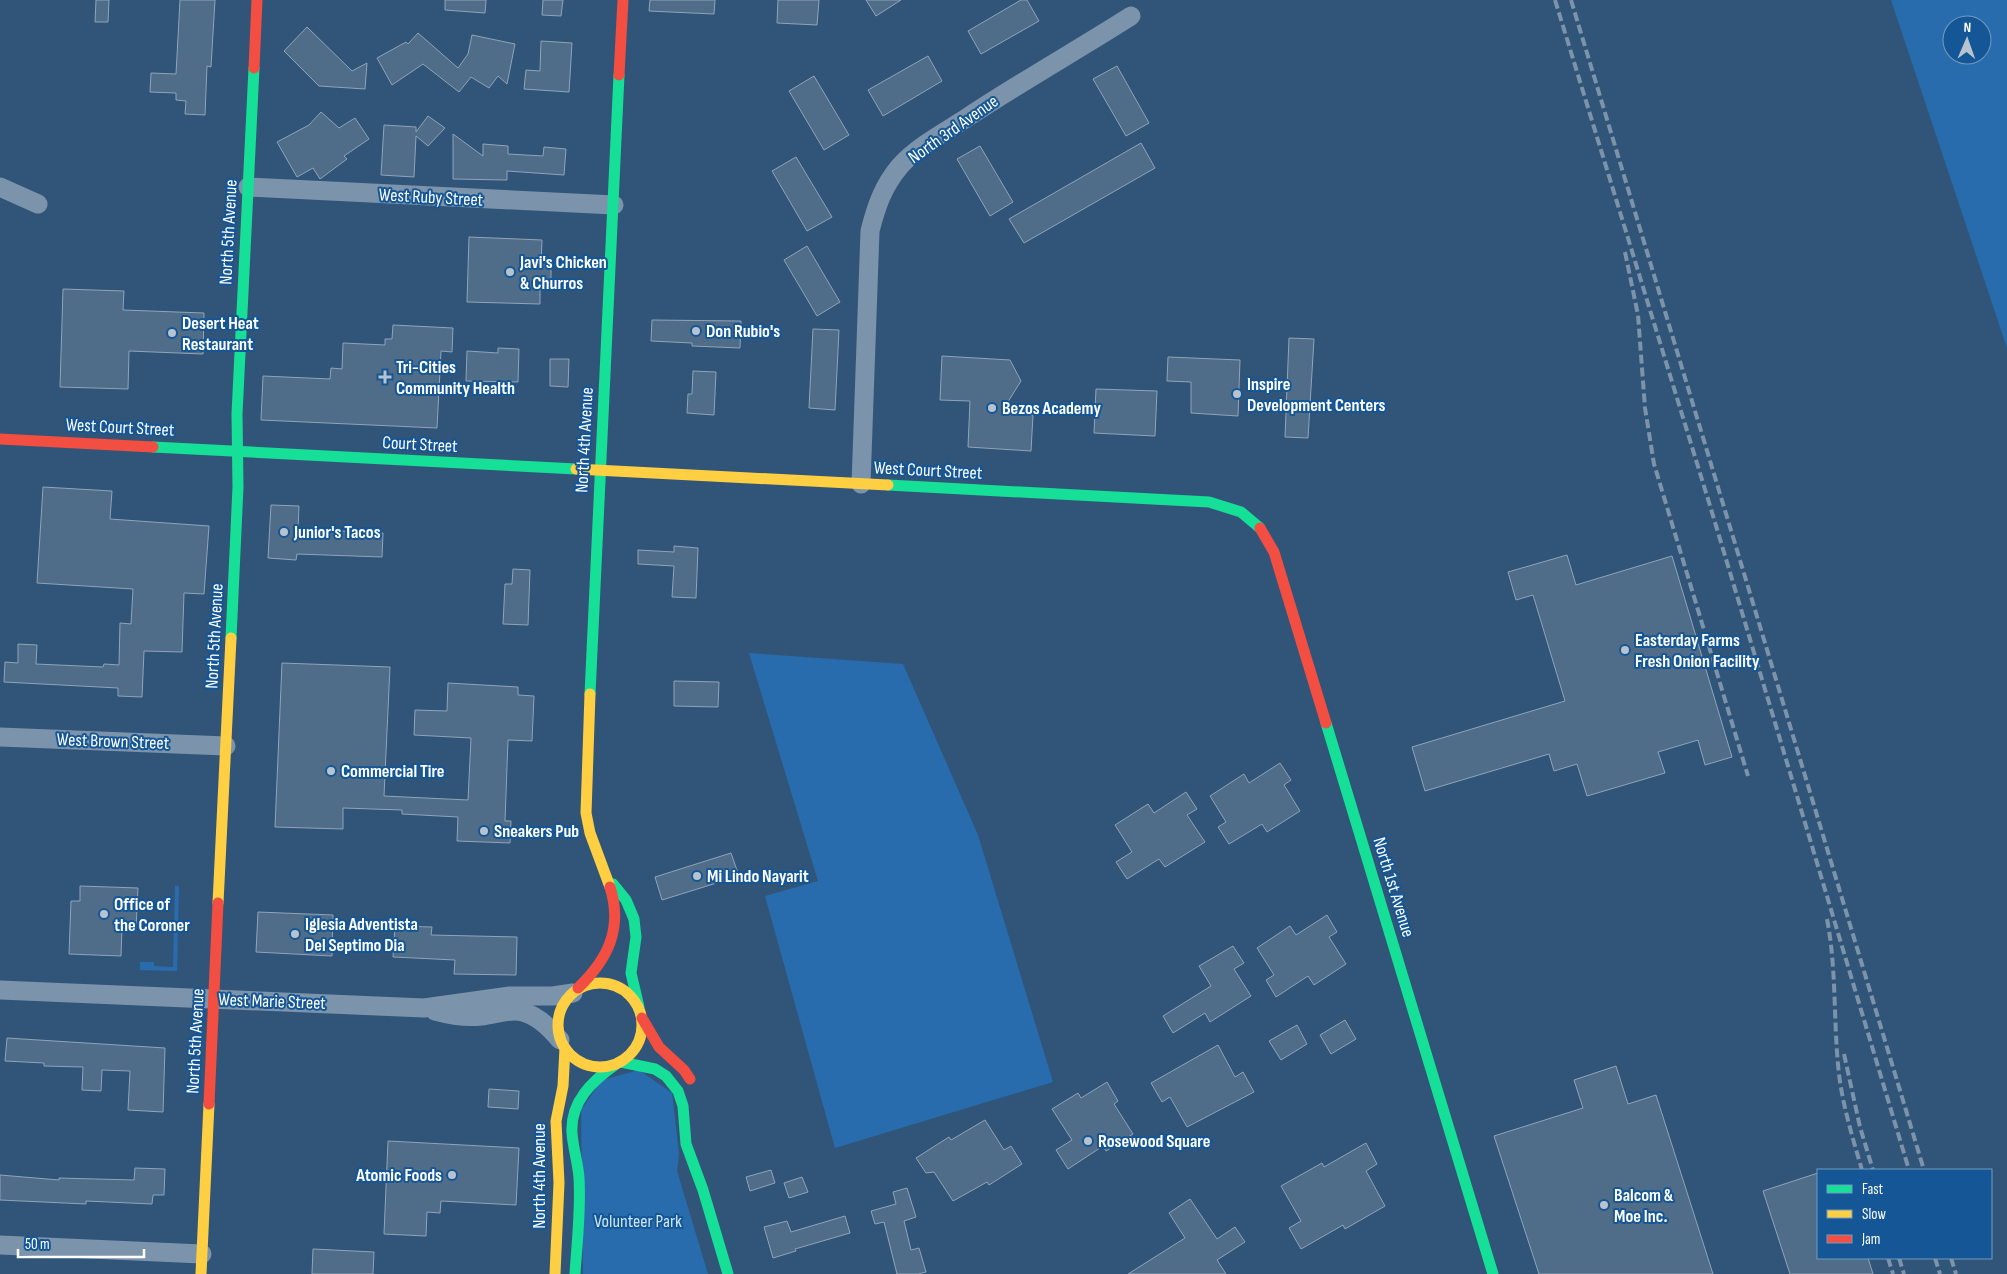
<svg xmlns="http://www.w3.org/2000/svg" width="2007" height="1274" viewBox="0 0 2007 1274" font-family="'Sofia Sans Condensed',sans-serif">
	<rect width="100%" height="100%" fill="#315579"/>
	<g fill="#296cad" fill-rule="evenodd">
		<path d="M1891 0H2007V348ZM1952 25H1982V55H1952Z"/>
		<polygon points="749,653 903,664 978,835 1053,1082 835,1148 765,896 818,881"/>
		<polygon points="175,886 179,886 177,971 140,970 140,962 154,962 154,966 173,967"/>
		<polygon points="639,1070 672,1093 679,1154 677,1171 708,1274 583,1274 581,1110 602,1080"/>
	</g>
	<g fill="#4f6c88" stroke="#90a4b9">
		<polygon points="96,0 109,0 108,22 95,22"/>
		<polygon points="180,0 215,0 211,67 207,66 205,115 185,114 186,101 176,100 176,93 150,92 151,73 176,74"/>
		<polygon points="445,0 486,0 485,13 445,10"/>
		<polygon points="543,0 563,0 561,16 542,15"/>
		<polygon points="650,0 715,0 714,14 649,11"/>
		<polygon points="778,0 819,0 817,25 777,23"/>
		<polygon points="866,0 901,0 876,16"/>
		<polygon points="1021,0 1027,0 1039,21 981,54 968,31"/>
		<polygon points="307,27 352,71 367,63 365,89 319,86 284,51"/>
		<polygon points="418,33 458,68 468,54 472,35 515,44 507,84 498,76 489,88 471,77 459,92 423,64 392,85 377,58 406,42 408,44"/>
		<polygon points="541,41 572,43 569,92 524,89 526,70 540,71"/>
		<polygon points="928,56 942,81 883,116 868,90"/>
		<polygon points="1117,66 1149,123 1126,136 1093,79"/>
		<polygon points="814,76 849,135 824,150 789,91"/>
		<polygon points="321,112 339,128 355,118 369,139 344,156 347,159 320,179 313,168 297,177 277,142 309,125"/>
		<polygon points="428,116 445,128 428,146 416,136 414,177 381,175 384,125 416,127 416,132"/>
		<polygon points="453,134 483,156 483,144 508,146 508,154 543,156 544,147 566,149 564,175 507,171 507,180 453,179"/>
		<polygon points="1141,143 1155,168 1024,243 1009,219"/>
		<polygon points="980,146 1013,202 990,216 957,159"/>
		<polygon points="796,157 832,217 807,231 772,171"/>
		<polygon points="469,237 542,240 541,265 551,265 551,279 540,279 540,304 467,302"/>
		<polygon points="807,246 840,302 817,316 784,260"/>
		<polygon points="63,289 124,291 123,310 204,313 203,354 129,351 128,389 60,387"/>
		<polygon points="652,320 741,321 740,348 692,346 692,343 651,341"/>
		<polygon points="393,325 453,328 452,352 441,351 437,428 261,420 263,376 330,379 331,368 342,369 343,343 385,345 385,339 392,339"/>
		<polygon points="813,329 839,330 835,410 809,408"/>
		<polygon points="1289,338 1314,339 1308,438 1285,437"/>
		<polygon points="498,348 519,349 518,382 466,381 467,351 498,353"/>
		<polygon points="942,356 1010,360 1021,381 1001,413 1033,415 1031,451 968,447 970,401 940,400"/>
		<polygon points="1168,357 1240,360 1238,416 1191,413 1191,382 1167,381"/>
		<polygon points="550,359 569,359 568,387 550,386"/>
		<polygon points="693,371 716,372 714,415 687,413 688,394 692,394"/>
		<polygon points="1096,389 1157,391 1155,436 1094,433"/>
		<polygon points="43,487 112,491 110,519 209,526 204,594 184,593 182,652 144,651 142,697 118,696 118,688 4,682 5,662 18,663 18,644 37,645 36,664 103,667 104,664 119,665 120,623 131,624 133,589 37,583"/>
		<polygon points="271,505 299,506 298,529 383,533 382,557 297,554 296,560 268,558"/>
		<polygon points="674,546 698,548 696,598 672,597 674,566 638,564 638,550 674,552"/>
		<polygon points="1567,555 1576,585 1672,556 1732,757 1705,765 1698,740 1658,752 1665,773 1587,796 1577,764 1554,771 1549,754 1425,791 1412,747 1565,701 1533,595 1516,600 1508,572"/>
		<polygon points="513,569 530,570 528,625 503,624 505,584 512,584"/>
		<polygon points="282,663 390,667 384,796 468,800 471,738 414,735 415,710 447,711 448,683 518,687 518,695 534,696 532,741 508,740 505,821 511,821 510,843 457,841 458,817 402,814 402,810 343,808 343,829 275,827"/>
		<polygon points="674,681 719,682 718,707 674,706"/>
		<polygon points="1280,763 1291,780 1284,785 1300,811 1267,832 1262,824 1229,844 1218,827 1226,822 1210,796 1244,774 1249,783"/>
		<polygon points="1186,792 1197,809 1187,815 1205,842 1165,867 1159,859 1127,879 1116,862 1132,852 1115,825 1148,804 1154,813"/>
		<polygon points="731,853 739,876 662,900 655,877"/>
		<polygon points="80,886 138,888 136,928 122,927 121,956 69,954 71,901 80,901"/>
		<polygon points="258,912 333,915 332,956 256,952"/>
		<polygon points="1327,915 1337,932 1329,937 1346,964 1314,985 1308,976 1276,997 1266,980 1274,975 1257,948 1290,926 1296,935"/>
		<polygon points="395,926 432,927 431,935 517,937 516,975 454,974 455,960 393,957"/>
		<polygon points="1233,946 1244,963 1234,969 1251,996 1210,1022 1205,1013 1173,1033 1163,1016 1211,986 1199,966"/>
		<polygon points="1345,1020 1356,1039 1331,1054 1320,1035"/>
		<polygon points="1297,1025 1307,1044 1281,1060 1269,1041"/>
		<polygon points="7,1038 165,1048 163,1112 128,1110 130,1071 102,1070 101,1091 82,1090 83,1067 44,1066 44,1063 5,1061"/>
		<polygon points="1218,1045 1235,1077 1243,1072 1254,1092 1187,1127 1170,1097 1162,1102 1151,1083"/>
		<polygon points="1616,1066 1628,1104 1656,1095 1713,1274 1539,1274 1494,1136 1583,1108 1574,1080"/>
		<polygon points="1107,1082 1118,1101 1114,1104 1133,1134 1106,1151 1103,1146 1068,1169 1056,1150 1072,1140 1052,1109 1078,1093 1081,1098"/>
		<polygon points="489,1089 519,1091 518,1109 488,1107"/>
		<polygon points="985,1120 1004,1150 1011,1146 1022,1164 989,1185 987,1182 953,1201 934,1172 926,1173 916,1158 949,1137 951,1140"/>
		<polygon points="388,1141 519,1148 516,1205 441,1201 440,1213 427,1212 426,1236 384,1234"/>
		<polygon points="1366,1143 1377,1164 1366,1171 1385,1206 1345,1229 1343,1225 1301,1249 1289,1228 1301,1221 1281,1186 1322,1163 1324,1167"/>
		<polygon points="135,1168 165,1169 164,1195 153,1195 152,1204 86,1201 86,1204 0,1200 0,1175 59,1180 59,1178 134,1180"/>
		<polygon points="771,1170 775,1183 750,1191 746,1177"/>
		<polygon points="1818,1173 1818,1258 1868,1258 1873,1274 1790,1274 1763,1191"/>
		<polygon points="802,1177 808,1192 789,1198 784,1183"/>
		<polygon points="907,1188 916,1217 904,1221 911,1250 919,1248 926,1272 918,1274 897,1274 884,1222 875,1224 871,1211 896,1204 893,1192"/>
		<polygon points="1190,1199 1217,1239 1235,1227 1245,1242 1217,1260 1226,1274 1128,1274 1185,1238 1169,1213"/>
		<polygon points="845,1216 850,1233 795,1249 796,1251 773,1258 764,1227 787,1221 791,1232"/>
		<polygon points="313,1249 374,1252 373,1274 312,1274"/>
	</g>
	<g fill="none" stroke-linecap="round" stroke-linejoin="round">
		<g stroke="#7c94ab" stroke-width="19">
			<polyline points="0,187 38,204"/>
			<polyline points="248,187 614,205"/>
			<path d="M861 484 870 231C876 207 883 186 900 166 917 147 943 133 965 119 1019 83 1076 51 1131 16"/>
			<polyline points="0,737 226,746"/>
			<polyline points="0,990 424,1008 510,996 553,996 573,993"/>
			<path d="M435 1011C450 1015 465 1018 481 1016 495 1015 509 1008 523 1012 538 1016 551 1029 560 1040"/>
			<polyline points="0,1245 202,1254"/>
		</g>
		<g stroke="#16e098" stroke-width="11">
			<polyline points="153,447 576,469"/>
			<polyline points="888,485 1209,502 1241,512 1260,528"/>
			<polyline points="231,638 238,487 237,414 254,68"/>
			<polyline points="590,694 619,75"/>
			<polyline points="1326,723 1493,1274"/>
			<polyline points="613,884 626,900 634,919 636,937 631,973 639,1007"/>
			<polyline points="621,1062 655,1069 666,1076 678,1091 683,1106 686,1144 703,1190 728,1274"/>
			<path d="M575 1274C577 1242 581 1210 579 1178 578 1163 573 1148 572 1133 570 1102 592 1081 615 1065"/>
		</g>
		<g stroke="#ffcf43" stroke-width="11">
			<polyline points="576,469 888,485"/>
			<polyline points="590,694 586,813 590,833 610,887"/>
			<polyline points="218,903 231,638"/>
			<circle cx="600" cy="1025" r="42"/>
			<polyline points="201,1274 209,1104"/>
			<polyline points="555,1274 559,1183 556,1121 563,1086 565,1048"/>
		</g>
		<g stroke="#f24e42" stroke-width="11">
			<polyline points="254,68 257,0"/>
			<polyline points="619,75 623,0"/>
			<polyline points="0,439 153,447"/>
			<polyline points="1260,528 1274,552 1326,723"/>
			<path d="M578 988C608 959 623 929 610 887"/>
			<polyline points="642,1018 659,1047 684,1070 690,1079"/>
			<polyline points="209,1104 218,903"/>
		</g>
		<g stroke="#7c93aa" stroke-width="4" stroke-dasharray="9 4" stroke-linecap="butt">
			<polyline points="1555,0 1711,509 1909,1170"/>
			<polyline points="1571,0 1924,1170"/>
			<polyline points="1625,252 1638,315 1645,408 1654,464 1748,776"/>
			<path d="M1827 919C1837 971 1833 1022 1839 1074 1843 1107 1853 1139 1862 1170"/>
			<polyline points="1844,1054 1860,1127 1873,1170"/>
			<polyline points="1888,1258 1893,1274"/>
			<polyline points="1899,1258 1904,1274"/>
			<polyline points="1935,1258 1940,1274"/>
			<polyline points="1951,1258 1956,1274"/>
		</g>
	</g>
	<g fill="#b7c4d0" stroke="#145696" stroke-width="2">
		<circle cx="510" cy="272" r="5"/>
		<circle cx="696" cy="331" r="5"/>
		<circle cx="172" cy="333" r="5"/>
		<path d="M382.5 369.5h5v5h5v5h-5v5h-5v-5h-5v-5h5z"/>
		<circle cx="1237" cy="394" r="5"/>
		<circle cx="992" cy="408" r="5"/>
		<circle cx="284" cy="532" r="5"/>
		<circle cx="1625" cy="650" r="5"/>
		<circle cx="331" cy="771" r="5"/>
		<circle cx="484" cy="831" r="5"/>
		<circle cx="697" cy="876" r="5"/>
		<circle cx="104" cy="914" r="5"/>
		<circle cx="295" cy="934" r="5"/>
		<circle cx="1088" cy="1141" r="5"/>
		<circle cx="452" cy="1175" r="5"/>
		<circle cx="1604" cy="1205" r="5"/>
	</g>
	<g text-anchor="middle" stroke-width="4" stroke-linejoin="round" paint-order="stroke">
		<g font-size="18" fill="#fff" stroke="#145696">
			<text transform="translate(953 129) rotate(-35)" y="6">North 3rd Avenue</text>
			<text transform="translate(431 197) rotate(3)" y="6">West Ruby Street</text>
			<text transform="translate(228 232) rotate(-87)" y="6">North 5th Avenue</text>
			<text transform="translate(120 427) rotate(3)" y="6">West Court Street</text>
			<text transform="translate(584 440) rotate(-87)" y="6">North 4th Avenue</text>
			<text transform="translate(420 444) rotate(3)" y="6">Court Street</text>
			<text transform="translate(928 470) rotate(3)" y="6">West Court Street</text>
			<text transform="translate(214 636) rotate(-87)" y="6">North 5th Avenue</text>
			<text transform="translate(113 741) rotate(2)" y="6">West Brown Street</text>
			<text transform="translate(1394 887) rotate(73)" y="6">North 1st Avenue</text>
			<text transform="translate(272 1001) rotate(2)" y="6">West Marie Street</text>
			<text transform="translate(195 1041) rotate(-87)" y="6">North 5th Avenue</text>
			<text transform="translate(539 1176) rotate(-90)" y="6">North 4th Avenue</text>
		</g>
		<g font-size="18" font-weight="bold" fill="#fff" stroke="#145696" text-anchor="start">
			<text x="520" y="268">Javi's Chicken<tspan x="520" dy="21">&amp; Churros</tspan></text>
			<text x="182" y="329">Desert Heat<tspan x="182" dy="21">Restaurant</tspan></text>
			<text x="706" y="337">Don Rubio's</text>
			<text x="396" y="373">Tri-Cities<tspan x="396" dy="21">Community Health</tspan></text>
			<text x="1247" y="390">Inspire<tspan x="1247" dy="21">Development Centers</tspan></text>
			<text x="1002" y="414">Bezos Academy</text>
			<text x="294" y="538">Junior's Tacos</text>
			<text x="1635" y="646">Easterday Farms<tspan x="1635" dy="21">Fresh Onion Facility</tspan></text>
			<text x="341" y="777">Commercial Tire</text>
			<text x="494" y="837">Sneakers Pub</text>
			<text x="707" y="882">Mi Lindo Nayarit</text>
			<text x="114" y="910">Office of<tspan x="114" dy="21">the Coroner</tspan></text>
			<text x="305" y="930">Iglesia Adventista<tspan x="305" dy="21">Del Septimo Dia</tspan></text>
			<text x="1098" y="1147">Rosewood Square</text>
			<text x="442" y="1181" text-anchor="end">Atomic Foods</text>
			<text x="1614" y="1201">Balcom &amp;<tspan x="1614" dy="21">Moe Inc.</tspan></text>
		</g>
		<g font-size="18" fill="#cde6fd" stroke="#145696">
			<text x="638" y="1227">Volunteer Park</text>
		</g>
	</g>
	<rect x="1817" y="1169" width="175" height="90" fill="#145696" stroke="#729ac0"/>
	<rect x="1827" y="1185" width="25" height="8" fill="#16e098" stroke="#729ac0"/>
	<text x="1862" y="1194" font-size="15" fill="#ffffff">Fast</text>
	<rect x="1827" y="1210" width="25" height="8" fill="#ffcf43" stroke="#729ac0"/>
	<text x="1862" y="1219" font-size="15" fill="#ffffff">Slow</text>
	<rect x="1827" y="1235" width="25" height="8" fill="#f24e42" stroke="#729ac0"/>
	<text x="1862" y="1244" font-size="15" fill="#ffffff">Jam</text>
	<g transform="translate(1967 40) rotate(2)"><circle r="24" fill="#145696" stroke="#729ac0"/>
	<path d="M0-4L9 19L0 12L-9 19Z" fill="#b7c4d0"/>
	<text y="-8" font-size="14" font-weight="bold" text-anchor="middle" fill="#ffffff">N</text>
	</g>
	<path d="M18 1249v8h126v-8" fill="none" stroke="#ffffff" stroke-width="2.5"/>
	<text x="25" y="1249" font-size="15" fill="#ffffff" stroke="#145696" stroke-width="4" paint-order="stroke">50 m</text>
</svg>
